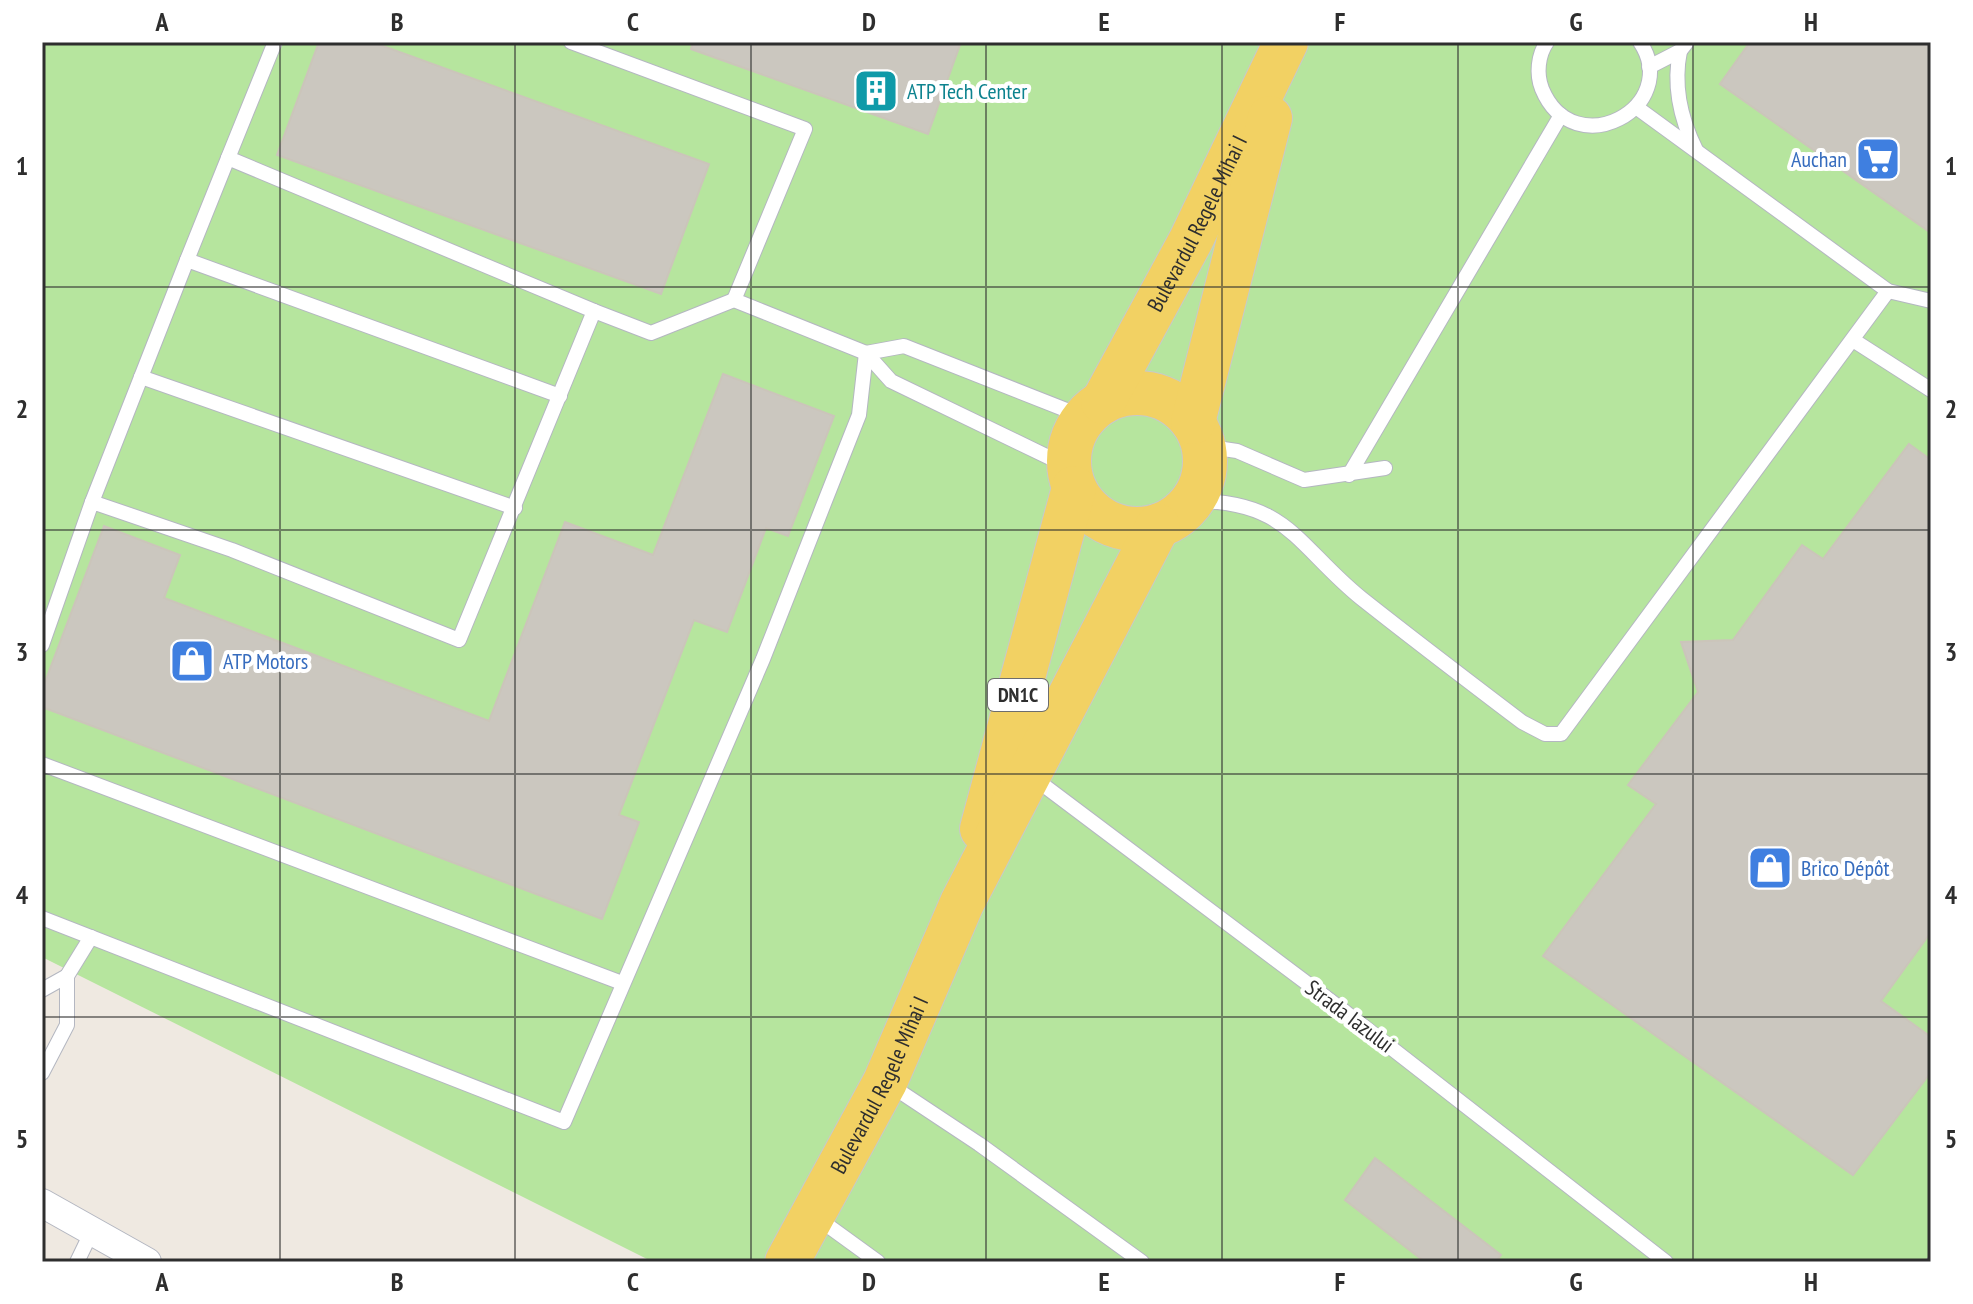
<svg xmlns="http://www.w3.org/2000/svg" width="1973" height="1304" viewBox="0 0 1973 1304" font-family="'PT Sans Narrow',sans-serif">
	<rect width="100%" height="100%" fill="#efe9e1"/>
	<polygon fill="#b6e59e" points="42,42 1931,42 1931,1262 653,1262 42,957"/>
	<g fill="#cbc7bf" stroke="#cbc5ba" stroke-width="2">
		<polygon points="319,42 372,42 709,164 661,294 277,155"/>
		<polygon points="693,42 961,42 928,134 691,49"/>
		<polygon points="1750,42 1931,42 1931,233 1720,84"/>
		<polygon points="723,374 834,416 788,536 766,528 727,632 694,620 619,815 639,822 602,919 42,707 42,690 104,526 180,555 164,598 489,721 565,522 653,555"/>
		<polygon points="1909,444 1931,460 1931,932 1881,1001 1931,1037 1931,1072 1853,1175 1543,956 1656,804 1628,785 1698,692 1681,642 1733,640 1802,545 1823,559"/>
		<polygon points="1375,1158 1501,1255 1496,1262 1425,1262 1345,1200"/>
	</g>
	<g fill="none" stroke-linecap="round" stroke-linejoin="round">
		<g stroke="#b4b7c1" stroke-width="16">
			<g id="service">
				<polyline points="571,42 805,129 734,300"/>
				<path d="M1547 42C1538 55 1536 74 1542 89 1574 166 1683 107 1640 42"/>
				<path d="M1680 51C1673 86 1680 118 1696 150"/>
				<polyline points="1649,67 1680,51 1687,42"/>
				<polyline points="1636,107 1888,291 1931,301"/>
				<polyline points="228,158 275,42"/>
				<polyline points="187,260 228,158 594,311"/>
				<polyline points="1853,340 1931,390"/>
				<polyline points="866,353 904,346 1084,417"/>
				<polyline points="141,377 515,508"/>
				<polyline points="1203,446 1237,451 1304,480 1385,468"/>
				<polyline points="1349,475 1561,115"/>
				<path d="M1192 501C1288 500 1297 546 1361 598 1414 640 1468 681 1522 722L1545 734H1561L1888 291"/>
				<polyline points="92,502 187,260 560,396"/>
				<polyline points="42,645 92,502 232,550 459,640 594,311 651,333 734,300 866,353 891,381 1069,467"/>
				<polyline points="42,764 622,983"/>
				<polyline points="1034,778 1340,1008 1666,1262"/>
				<polyline points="42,918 564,1122 763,659 825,501 859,415 866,353"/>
				<polyline points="42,990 67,976 91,937"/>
				<polyline points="42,1073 67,1025 67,976"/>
				<polyline points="890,1085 979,1144 1142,1262"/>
				<polyline points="816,1217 878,1262"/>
				<polyline points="77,1262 92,1231"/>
			</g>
		</g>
		<g stroke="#b4b7c1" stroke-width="30">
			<polyline id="minor" points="42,1203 147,1262"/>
		</g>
		<g stroke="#c9c9c9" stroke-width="46">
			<g id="primary">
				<circle cx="1137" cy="461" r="68"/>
				<path id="s1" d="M1103 402 1191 240 1286 42"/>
				<polyline points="1193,422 1270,118"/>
				<polyline points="982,829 1074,488"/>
				<path id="s2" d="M787 1262 885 1082 962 903 1158 526"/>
			</g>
		</g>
		<use href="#service" stroke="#fff" stroke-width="14"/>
		<use href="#minor" stroke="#fff" stroke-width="28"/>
		<use href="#primary" stroke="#f2d163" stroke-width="44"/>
		<polyline stroke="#a3a6b8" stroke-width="6" points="1928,1262 1931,1258"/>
	</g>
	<path fill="none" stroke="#2e2e2e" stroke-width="2" stroke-opacity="0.55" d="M280 42V1262M515 42V1262M751 42V1262M986 42V1262M1222 42V1262M1458 42V1262M1693 42V1262M42 287H1931M42 530H1931M42 774H1931M42 1017H1931"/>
	<defs>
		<g id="building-square" transform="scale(2.3)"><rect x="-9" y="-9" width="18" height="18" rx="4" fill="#0f9aa8" stroke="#fff"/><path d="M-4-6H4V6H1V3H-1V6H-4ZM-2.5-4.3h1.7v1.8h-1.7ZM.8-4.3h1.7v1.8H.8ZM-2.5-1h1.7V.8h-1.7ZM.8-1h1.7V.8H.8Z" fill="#fff"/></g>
		<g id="supermarket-square" transform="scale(2.3)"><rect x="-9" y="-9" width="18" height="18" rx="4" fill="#3f7fe0" stroke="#fff"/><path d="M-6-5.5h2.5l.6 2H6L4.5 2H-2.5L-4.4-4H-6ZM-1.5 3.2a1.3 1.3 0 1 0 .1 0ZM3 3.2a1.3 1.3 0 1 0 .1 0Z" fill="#fff"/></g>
		<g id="shop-square" transform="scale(2.3)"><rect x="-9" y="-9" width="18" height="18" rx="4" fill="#3f7fe0" stroke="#fff"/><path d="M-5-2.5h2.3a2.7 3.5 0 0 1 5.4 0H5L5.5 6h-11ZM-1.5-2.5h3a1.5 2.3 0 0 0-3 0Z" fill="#fff"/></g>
	</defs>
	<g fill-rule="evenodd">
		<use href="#building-square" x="876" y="91"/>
		<use href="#supermarket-square" x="1878" y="159"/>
		<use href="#shop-square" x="192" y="661"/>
		<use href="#shop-square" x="1770" y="868"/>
	</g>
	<g text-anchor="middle" stroke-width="8" stroke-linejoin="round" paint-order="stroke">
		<rect fill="#fff" stroke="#6d6d6d" stroke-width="2" x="988" y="679" width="60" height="32" rx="6"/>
		<g font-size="20" font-weight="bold" fill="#2e2e2e">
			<text x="1018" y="702">DN1C</text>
		</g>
		<g font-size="22" fill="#0d838f" stroke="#fff" text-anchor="start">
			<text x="907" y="99">ATP Tech Center</text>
		</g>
		<g font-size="22" fill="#366cbe" stroke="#fff" text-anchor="start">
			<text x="1847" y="167" text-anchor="end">Auchan</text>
			<text x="223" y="669">ATP Motors</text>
			<text x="1801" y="876">Brico Dépôt</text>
		</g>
		<g font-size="22" fill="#2e2e2e" stroke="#fff">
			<text dy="8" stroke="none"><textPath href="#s1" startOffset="202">Bulevardul Regele Mihai I</textPath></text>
			<text transform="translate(1350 1016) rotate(37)" y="8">Strada Iazului</text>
			<text dy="8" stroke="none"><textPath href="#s2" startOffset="200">Bulevardul Regele Mihai I</textPath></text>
		</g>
	</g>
	<rect width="1973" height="1304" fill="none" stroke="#ffffff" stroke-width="88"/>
	<rect x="44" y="44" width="1885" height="1216" fill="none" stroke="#2e2e2e" stroke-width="3"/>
	<g font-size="26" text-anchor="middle" font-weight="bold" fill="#2e2e2e">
		<text x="162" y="31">A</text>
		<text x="397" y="31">B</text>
		<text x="633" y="31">C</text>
		<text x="869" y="31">D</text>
		<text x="1104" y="31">E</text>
		<text x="1340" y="31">F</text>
		<text x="1576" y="31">G</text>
		<text x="1811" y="31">H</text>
		<text x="22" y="175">1</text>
		<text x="1951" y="175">1</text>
		<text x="22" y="418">2</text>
		<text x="1951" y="418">2</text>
		<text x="22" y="661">3</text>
		<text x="1951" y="661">3</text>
		<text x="22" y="904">4</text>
		<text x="1951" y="904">4</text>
		<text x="22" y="1148">5</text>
		<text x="1951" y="1148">5</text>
		<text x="162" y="1291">A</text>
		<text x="397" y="1291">B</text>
		<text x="633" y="1291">C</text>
		<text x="869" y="1291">D</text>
		<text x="1104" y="1291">E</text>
		<text x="1340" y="1291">F</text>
		<text x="1576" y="1291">G</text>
		<text x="1811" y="1291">H</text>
	</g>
</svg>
